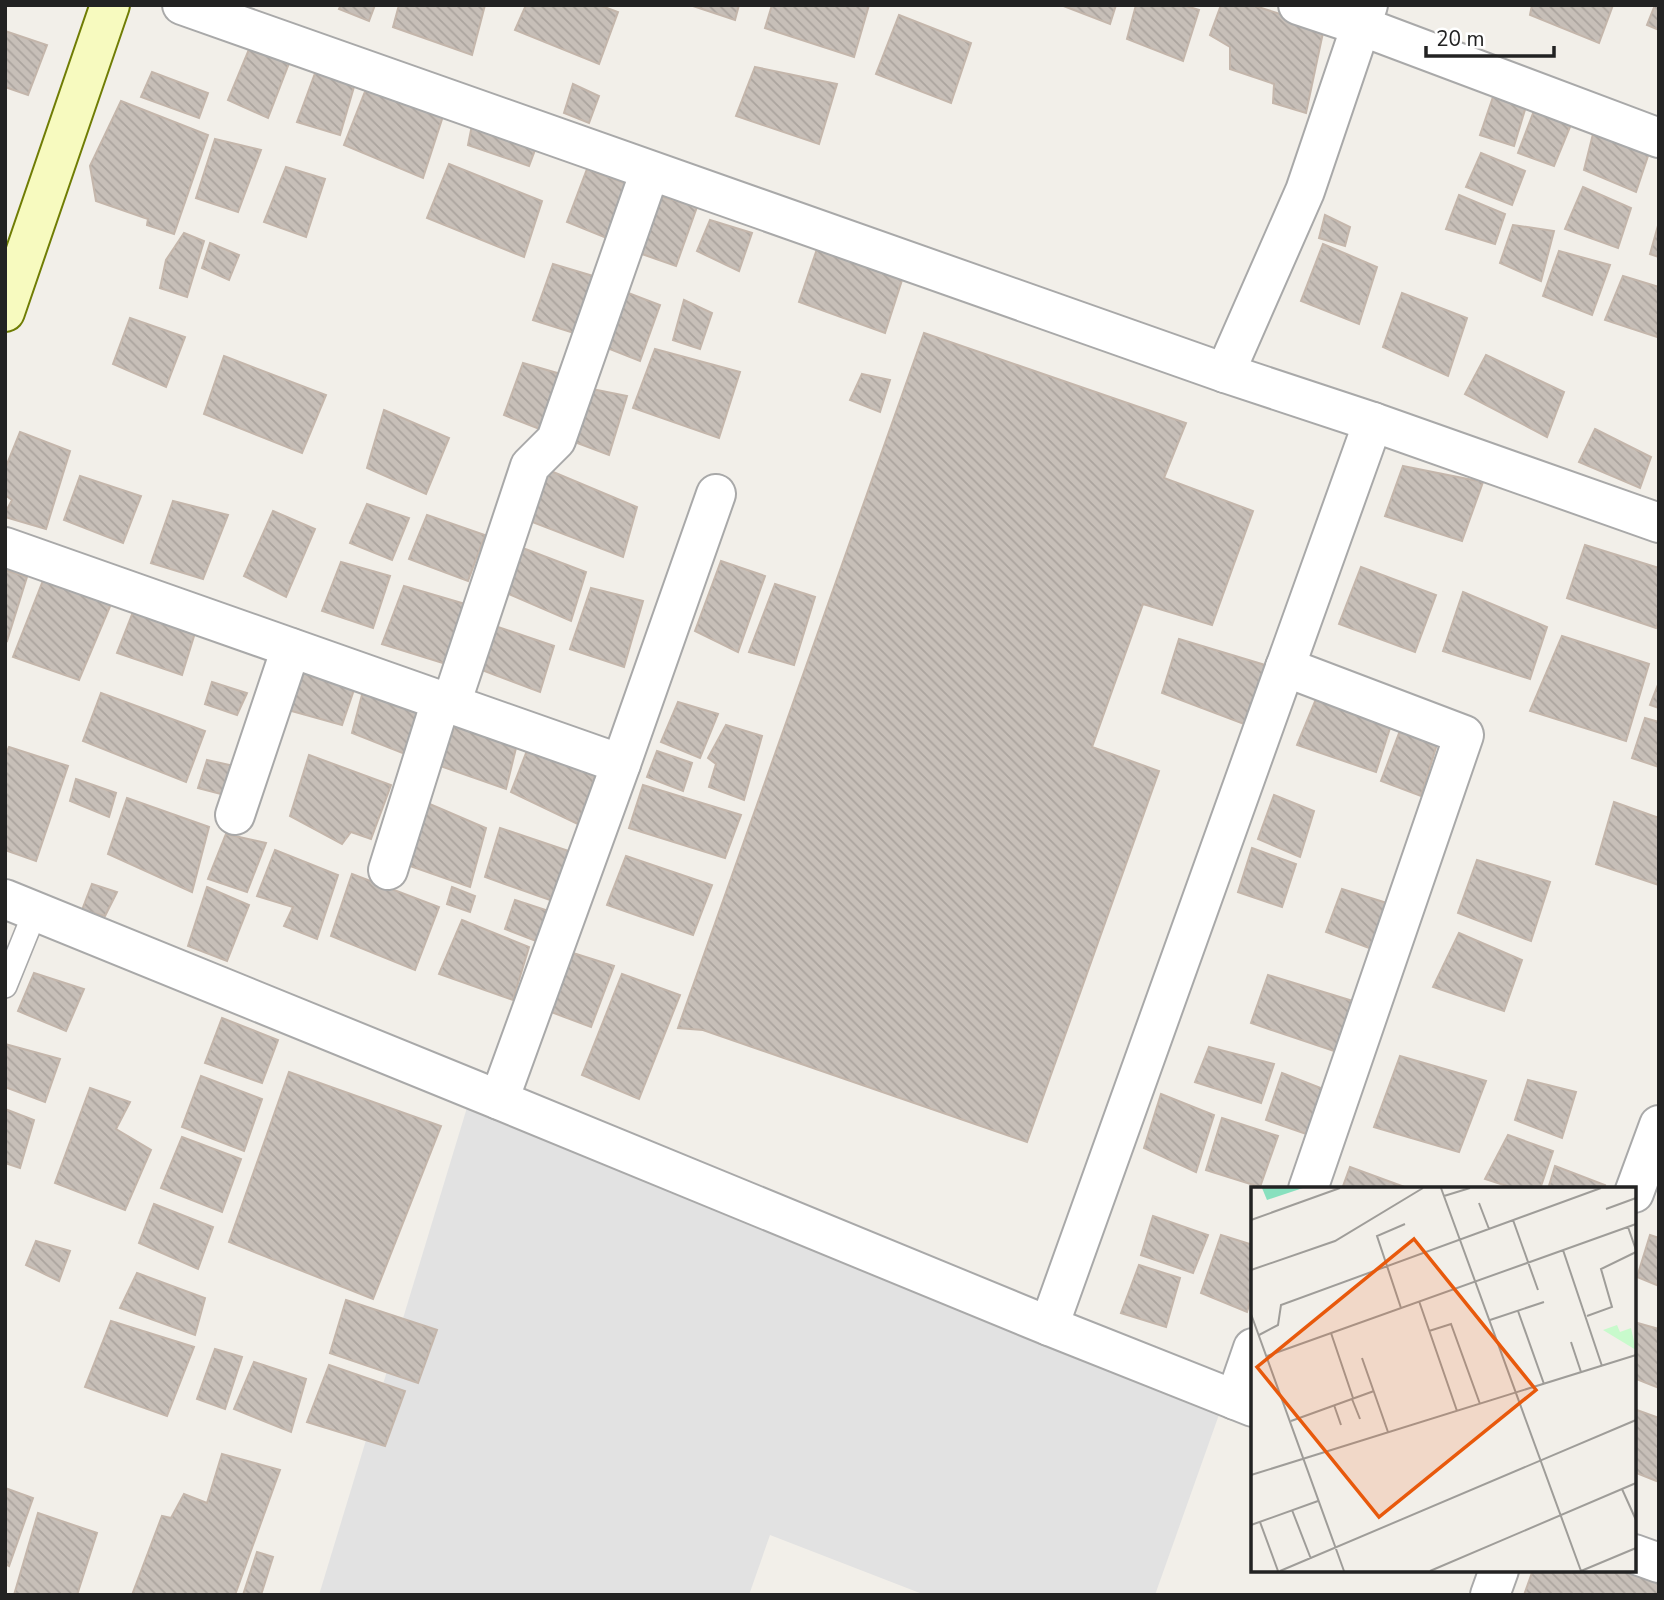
<svg xmlns="http://www.w3.org/2000/svg" width="1664" height="1600" viewBox="0 0 1664 1600" font-family="'Nunito Sans',sans-serif">
	<defs>
		<pattern id="building-back-hatch" width="6" height="6" patternUnits="userSpaceOnUse" patternTransform="scale(1.75)"><rect width="6" height="6" fill="#c7bfb8"/><path d="M-1 5l2 2M0 0l6 6M5-1l2 2" fill="none" stroke="#aba49e"/></pattern>
	</defs>
	<rect width="100%" height="100%" fill="#f2efe9"/>
	<polygon fill="#e2e2e2" points="469,1101 1221,1409 1155,1595 925,1595 770,1535 749,1595 319,1595"/>
	<g fill="url(#building-back-hatch)" stroke="#c4b6ab" stroke-width="2">
		<polygon points="341,5 375,5 369,21 339,9"/>
		<polygon points="399,5 485,5 472,55 393,27"/>
		<polygon points="526,5 599,5 618,12 599,64 515,30"/>
		<polygon points="690,5 739,5 735,20"/>
		<polygon points="772,5 869,5 854,57 765,28"/>
		<polygon points="1061,5 1116,5 1110,24"/>
		<polygon points="1136,5 1183,5 1199,10 1183,61 1127,39"/>
		<polygon points="1221,5 1252,5 1324,28 1306,113 1273,103 1274,84 1230,69 1230,47 1210,35"/>
		<polygon points="1532,5 1613,5 1599,43 1530,15"/>
		<polygon points="1655,5 1659,5 1659,30 1647,25"/>
		<polygon points="899,15 971,43 951,103 876,74"/>
		<polygon points="5,31 47,45 28,95 5,87"/>
		<polygon points="252,42 291,58 268,118 228,100"/>
		<polygon points="755,67 837,84 819,144 736,116"/>
		<polygon points="317,68 356,80 340,135 297,122"/>
		<polygon points="152,72 208,93 199,118 141,97"/>
		<polygon points="368,84 445,110 423,178 344,145"/>
		<polygon points="573,84 599,96 589,123 564,113"/>
		<polygon points="1494,94 1527,103 1514,146 1480,135"/>
		<polygon points="121,101 208,135 174,234 147,225 148,219 96,201 90,166"/>
		<polygon points="1535,108 1572,122 1554,166 1518,153"/>
		<polygon points="473,120 538,142 529,166 468,145"/>
		<polygon points="1594,130 1651,147 1636,192 1584,170"/>
		<polygon points="215,139 261,150 238,212 196,198"/>
		<polygon points="1481,153 1525,171 1512,205 1466,187"/>
		<polygon points="449,164 542,201 524,257 427,218"/>
		<polygon points="286,167 325,179 306,237 264,222"/>
		<polygon points="587,169 627,184 609,239 567,222"/>
		<polygon points="1583,187 1631,208 1618,248 1565,229"/>
		<polygon points="656,195 697,207 676,266 636,252"/>
		<polygon points="1459,195 1505,214 1495,244 1446,229"/>
		<polygon points="1325,215 1350,227 1345,246 1319,238"/>
		<polygon points="710,220 752,233 739,271 697,251"/>
		<polygon points="1659,222 1659,257 1650,254"/>
		<polygon points="1513,225 1554,231 1541,281 1500,263"/>
		<polygon points="184,233 204,241 187,297 160,288 166,260"/>
		<polygon points="210,243 239,255 229,280 202,268"/>
		<polygon points="1323,244 1377,267 1359,324 1301,301"/>
		<polygon points="817,249 902,280 885,333 799,302"/>
		<polygon points="1559,251 1610,265 1592,315 1543,296"/>
		<polygon points="553,264 593,276 574,333 533,320"/>
		<polygon points="1623,276 1659,287 1659,330 1657,337 1605,320"/>
		<polygon points="623,291 660,305 640,361 602,346"/>
		<polygon points="1402,293 1467,318 1448,376 1383,347"/>
		<polygon points="684,300 712,313 700,349 673,340"/>
		<polygon points="130,318 185,337 166,387 113,364"/>
		<polygon points="924,333 1186,423 1164,478 1253,511 1212,625 1143,604 1092,747 1159,771 1027,1142 703,1030 678,1028"/>
		<polygon points="655,349 740,372 719,438 633,408"/>
		<polygon points="1486,355 1564,392 1547,437 1465,394"/>
		<polygon points="224,356 326,395 302,453 204,414"/>
		<polygon points="523,363 564,375 542,430 504,415"/>
		<polygon points="862,374 890,380 880,412 850,400"/>
		<polygon points="587,388 627,396 609,455 569,440"/>
		<polygon points="384,410 449,438 426,494 367,468"/>
		<polygon points="1595,429 1651,457 1640,488 1579,462"/>
		<polygon points="20,432 70,451 46,529 5,517 5,513 12,500 5,495 5,469"/>
		<polygon points="1403,466 1483,482 1462,541 1385,516"/>
		<polygon points="546,469 637,507 623,557 527,520"/>
		<polygon points="80,476 141,496 123,543 64,520"/>
		<polygon points="173,501 228,515 203,579 151,563"/>
		<polygon points="367,504 409,518 392,560 350,543"/>
		<polygon points="273,511 315,529 286,597 244,576"/>
		<polygon points="427,515 485,535 468,581 409,559"/>
		<polygon points="1585,545 1659,568 1659,620 1656,628 1567,598"/>
		<polygon points="520,547 586,572 571,621 504,592"/>
		<polygon points="721,561 765,576 738,652 695,631"/>
		<polygon points="341,562 390,576 373,628 322,611"/>
		<polygon points="1361,567 1436,595 1415,652 1339,624"/>
		<polygon points="5,570 27,577 7,641 5,640"/>
		<polygon points="44,578 111,604 79,680 13,657"/>
		<polygon points="775,584 815,597 794,665 749,652"/>
		<polygon points="404,586 465,604 446,664 382,644"/>
		<polygon points="591,588 643,601 624,667 570,649"/>
		<polygon points="1463,592 1547,627 1530,679 1443,651"/>
		<polygon points="133,612 195,633 182,675 117,653"/>
		<polygon points="495,626 554,646 540,692 479,669"/>
		<polygon points="1562,636 1649,664 1626,741 1530,711"/>
		<polygon points="1179,639 1265,665 1244,724 1162,693"/>
		<polygon points="299,664 357,681 342,725 281,708"/>
		<polygon points="212,682 247,693 237,715 205,704"/>
		<polygon points="1659,682 1659,708 1650,705"/>
		<polygon points="363,691 426,712 410,756 352,733"/>
		<polygon points="101,693 205,731 186,782 83,741"/>
		<polygon points="1316,699 1391,725 1376,772 1297,745"/>
		<polygon points="678,702 718,714 700,758 661,742"/>
		<polygon points="1645,718 1659,722 1659,767 1632,758"/>
		<polygon points="455,725 517,744 506,789 440,766"/>
		<polygon points="726,725 762,736 744,800 709,787 716,764 708,758"/>
		<polygon points="1401,728 1439,738 1421,796 1381,781"/>
		<polygon points="9,747 68,766 36,861 5,850 5,756"/>
		<polygon points="528,748 598,768 578,824 511,792"/>
		<polygon points="657,751 692,763 683,791 647,777"/>
		<polygon points="309,755 391,785 371,839 351,832 342,844 290,816"/>
		<polygon points="207,760 234,766 225,795 198,788"/>
		<polygon points="76,779 116,793 109,817 70,801"/>
		<polygon points="643,785 741,815 725,858 629,828"/>
		<polygon points="1274,795 1314,811 1300,857 1258,839"/>
		<polygon points="127,798 209,827 192,892 108,854"/>
		<polygon points="425,802 486,828 470,887 404,864"/>
		<polygon points="1614,802 1659,818 1659,885 1596,864"/>
		<polygon points="500,828 569,851 550,900 485,877"/>
		<polygon points="226,834 266,843 247,892 208,879"/>
		<polygon points="1252,848 1296,864 1282,907 1238,892"/>
		<polygon points="275,850 338,875 317,939 284,926 293,907 257,896"/>
		<polygon points="626,856 712,885 693,935 607,905"/>
		<polygon points="1477,860 1550,882 1531,941 1458,913"/>
		<polygon points="352,874 439,907 415,970 331,936"/>
		<polygon points="92,884 117,892 105,916 82,910"/>
		<polygon points="207,887 249,905 227,961 188,946"/>
		<polygon points="452,887 475,896 470,912 447,904"/>
		<polygon points="1342,889 1390,904 1377,951 1326,932"/>
		<polygon points="515,900 549,911 536,941 505,929"/>
		<polygon points="462,920 529,947 513,1000 439,974"/>
		<polygon points="1459,933 1522,960 1504,1011 1433,987"/>
		<polygon points="573,953 614,966 591,1027 551,1012"/>
		<polygon points="34,973 84,989 66,1031 18,1011"/>
		<polygon points="622,974 680,995 639,1099 582,1075"/>
		<polygon points="1268,975 1356,1002 1340,1053 1251,1023"/>
		<polygon points="222,1018 278,1040 262,1083 205,1063"/>
		<polygon points="5,1044 60,1059 45,1102 5,1087"/>
		<polygon points="1209,1047 1274,1064 1261,1103 1195,1082"/>
		<polygon points="1400,1056 1486,1081 1459,1152 1374,1127"/>
		<polygon points="289,1072 441,1126 373,1299 229,1242"/>
		<polygon points="1282,1073 1326,1090 1312,1136 1266,1120"/>
		<polygon points="201,1076 262,1099 244,1151 182,1127"/>
		<polygon points="1528,1080 1576,1092 1562,1138 1515,1120"/>
		<polygon points="90,1088 130,1102 116,1129 151,1150 125,1210 55,1183"/>
		<polygon points="1161,1094 1214,1115 1196,1172 1144,1148"/>
		<polygon points="5,1109 34,1120 20,1168 5,1163"/>
		<polygon points="1222,1118 1278,1136 1260,1187 1206,1170"/>
		<polygon points="1508,1135 1553,1151 1540,1189 1516,1189 1485,1179"/>
		<polygon points="182,1137 241,1159 222,1212 161,1188"/>
		<polygon points="1555,1166 1605,1185 1604,1189 1548,1189"/>
		<polygon points="1350,1167 1410,1189 1342,1189"/>
		<polygon points="154,1204 213,1227 198,1269 139,1243"/>
		<polygon points="1153,1216 1208,1235 1193,1273 1141,1255"/>
		<polygon points="1221,1235 1253,1245 1253,1292 1247,1312 1201,1293"/>
		<polygon points="1650,1235 1659,1238 1659,1286 1637,1277"/>
		<polygon points="36,1241 70,1251 59,1281 26,1265"/>
		<polygon points="1139,1265 1180,1278 1166,1327 1121,1313"/>
		<polygon points="137,1273 205,1298 195,1335 120,1308"/>
		<polygon points="346,1300 437,1330 418,1383 330,1353"/>
		<polygon points="111,1321 194,1347 167,1416 85,1387"/>
		<polygon points="1634,1322 1659,1329 1659,1388 1634,1378"/>
		<polygon points="215,1349 242,1357 225,1409 197,1399"/>
		<polygon points="254,1362 306,1379 291,1432 234,1409"/>
		<polygon points="329,1365 405,1391 385,1446 307,1422"/>
		<polygon points="1634,1409 1659,1418 1659,1482 1634,1472"/>
		<polygon points="222,1454 280,1470 235,1595 132,1595 162,1516 171,1518 184,1494 207,1503"/>
		<polygon points="5,1488 33,1498 9,1566 5,1564"/>
		<polygon points="38,1513 97,1533 77,1595 14,1595"/>
		<polygon points="257,1552 273,1557 261,1595 243,1595"/>
		<polygon points="1533,1570 1634,1570 1659,1580 1659,1595 1524,1595"/>
	</g>
	<g fill="none" stroke-linecap="round" stroke-linejoin="round">
		<g stroke="#a9a9a9" stroke-width="26">
			<polyline id="lane" points="5,986 35,912"/>
		</g>
		<g stroke="#a9a9a9" stroke-width="42">
			<g id="street">
				<polyline points="182,5 1225,373 1373,422 1659,523"/>
				<polyline points="1298,5 1361,26 1659,138"/>
				<polyline points="1225,373 1305,191 1368,5"/>
				<polyline points="5,547 621,764"/>
				<polyline points="1285,667 1464,735 1308,1189"/>
				<polyline points="451,704 530,466 556,440 650,171"/>
				<polyline points="235,815 291,648"/>
				<polyline points="388,870 441,701"/>
				<polyline points="5,899 499,1100 1049,1326 1253,1407"/>
				<polyline points="499,1100 621,764 716,494"/>
				<polyline points="1634,1193 1659,1125"/>
				<polyline points="1049,1326 1373,422"/>
				<polyline points="1235,1400 1253,1348"/>
				<polyline points="1634,1554 1659,1563"/>
				<polyline points="1490,1595 1499,1570"/>
			</g>
		</g>
		<g stroke="#707d05" stroke-width="42">
			<polyline id="secondary" points="5,312 110,5"/>
		</g>
		<use href="#lane" stroke="#fff" stroke-width="23"/>
		<use href="#street" stroke="#fff" stroke-width="38"/>
		<use href="#secondary" stroke="#f7fabf" stroke-width="38"/>
	</g>
	<g transform="translate(1251 1187)">
		<rect width="385" height="385" fill="#f2efe9"/>
		<path d="M366 138 369 145 380 141 385 163 352 143Z" fill="#c8facc"/>
		<path d="M11 1H52L16 13Z" fill="#88e0be"/>
		<path fill="none" stroke="#9f9d99" stroke-width="2" d="M190 1 330 384M193 9 219 1M228 16 238 42M355 22 385 11M0 33 89 1M262 33 287 103M377 40 385 63M312 63 351 179M0 83 84 54 172 1M168 114 206 224M150 121 126 49 154 37M267 124 293 197M0 127 93 384M336 129 361 120 350 82 385 65M239 133 293 115M178 144 200 137 229 217M80 146 102 211M8 148 27 138 30 118 350 1M320 155 330 185M16 169 385 37M111 171 137 245M101 212 109 232M83 218 90 238M40 234 123 204M0 288 385 168M371 302 385 333M41 323 60 372M9 335 27 384M0 338 67 314M29 384 385 233M179 384 385 296M330 384 385 361"/>
		<path fill="#e8590c" fill-opacity="0.15" stroke="#e8590c" stroke-width="3.5" d="M163 52 285 203 128 330 6 180Z"/>
		<rect width="385" height="385" fill="none" stroke="#222" stroke-width="3.5"/>
	</g>
	<rect width="1664" height="1600" fill="none" stroke="#222222" stroke-width="14"/>
	<path d="M1426 46v10h128v-10" fill="none" stroke="#222222" stroke-width="3.5"/>
	<text x="1436" y="46" font-size="21" fill="#222222" stroke="#ffffff" stroke-width="5" paint-order="stroke">20 m</text>
</svg>
